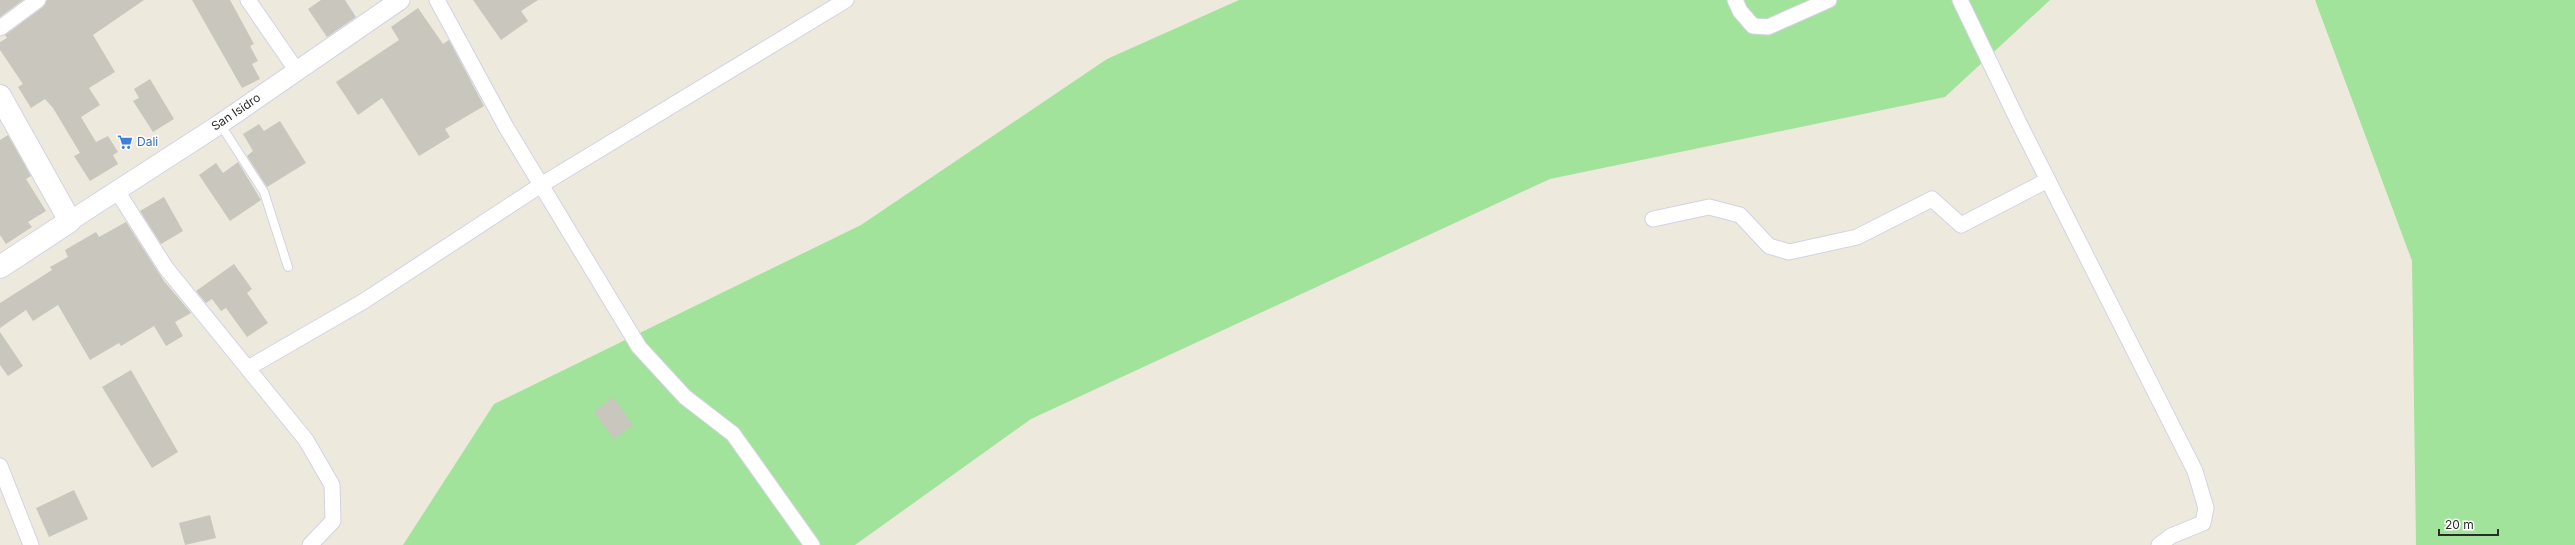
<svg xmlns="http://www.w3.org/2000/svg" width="2575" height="545" viewBox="0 0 2575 545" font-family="Inter,sans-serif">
	<rect width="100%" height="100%" fill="#edeadd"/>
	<g fill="#a1e39a">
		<polygon points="1239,0 2050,0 1945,97 1550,179 1031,419 855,545 403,545 494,404 861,225 1107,59"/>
		<polygon points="2315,0 2575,0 2575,545 2416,545 2412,261"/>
	</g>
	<g fill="#c8c6bd">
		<polygon points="0,0 23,0 0,17"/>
		<polygon points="47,0 144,0 93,35 115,72 89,88 100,105 81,117 96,142 108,136 118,152 113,155 118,164 90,181 74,156 80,153 53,108 45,99 31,108 18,87 23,84 0,50 0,42 7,38 5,35 43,7"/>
		<polygon points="192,0 230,0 254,44 250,46 258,61 252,64 260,79 242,88"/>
		<polygon points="321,0 345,0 356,17 327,37 308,9"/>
		<polygon points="473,0 538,0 521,11 528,21 501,40"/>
		<polygon points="418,8 443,44 449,40 484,106 445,129 450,137 419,156 382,98 358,115 336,82 399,40 391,27"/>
		<polygon points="150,79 174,119 153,132 133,101 139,98 134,89"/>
		<polygon points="280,121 306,163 267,187 247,156 253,151 243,134 259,124 264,131"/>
		<polygon points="8,135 31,176 26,179 46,211 28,222 32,227 6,244 0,235 0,140"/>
		<polygon points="238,162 261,200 230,221 199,175 216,163 223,173"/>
		<polygon points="164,197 183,231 161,244 140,211"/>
		<polygon points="126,222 164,281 191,313 175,322 183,336 166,346 154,326 121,346 119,343 90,360 58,305 33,321 26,310 0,328 0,303 52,270 50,267 68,257 65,250 96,232 99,237"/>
		<polygon points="234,264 252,289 247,293 268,323 247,337 226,308 221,311 212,299 206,303 196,291"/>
		<polygon points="0,332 23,366 8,376 0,365"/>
		<polygon points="131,370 178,452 152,468 102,387"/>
		<polygon points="613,397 633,425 614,439 594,412"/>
		<polygon points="74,490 88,519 49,537 36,508"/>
		<polygon points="210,515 216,538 185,545 179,523"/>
	</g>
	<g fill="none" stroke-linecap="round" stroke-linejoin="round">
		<g stroke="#d3d2e3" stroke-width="10">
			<polyline id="service" points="220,124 264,192 288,267"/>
		</g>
		<g stroke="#d3d2e3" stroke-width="17">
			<g id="minor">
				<polyline points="248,0 297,71"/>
				<polyline points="437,0 506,127 639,347 685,397 733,434 812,545"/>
				<polyline points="1735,0 1740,11 1753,26 1768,27 1829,0"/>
				<polyline points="1960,0 2019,123 2195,471 2206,508 2203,523 2171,536 2159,545"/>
				<polyline points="0,28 38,0"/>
				<polyline points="117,191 166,268 306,440 332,485 333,521 310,545"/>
				<polyline points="1653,219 1709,207 1740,215 1769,246 1789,252 1857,237 1932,199 1961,225 2048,180"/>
				<polyline points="248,368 364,301 541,185 846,0"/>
				<polyline points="0,466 31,545"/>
			</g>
		</g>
		<g stroke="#d3d2e3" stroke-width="21">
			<polyline id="tertiary" points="70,221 220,124 400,0"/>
		</g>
		<g stroke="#d3d2e3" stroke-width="24">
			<polyline id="secondary" points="0,96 70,221 0,267"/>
		</g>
		<use href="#service" stroke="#fff" stroke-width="8"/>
		<use href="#minor" stroke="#fff" stroke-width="15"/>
		<use href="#tertiary" stroke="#fff" stroke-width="19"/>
		<use href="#secondary" stroke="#fff" stroke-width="22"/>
	</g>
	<defs>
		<g id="supermarket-bare" transform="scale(1.2)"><path d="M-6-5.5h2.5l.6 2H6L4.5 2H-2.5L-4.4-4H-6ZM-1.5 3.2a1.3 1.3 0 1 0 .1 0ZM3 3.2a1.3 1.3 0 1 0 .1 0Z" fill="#3f7fe0" stroke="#fff" stroke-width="2.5" paint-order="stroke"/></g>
	</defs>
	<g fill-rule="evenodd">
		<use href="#supermarket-bare" x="125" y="142"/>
	</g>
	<g text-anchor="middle" stroke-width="3" stroke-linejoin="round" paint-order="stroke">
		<g font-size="12" fill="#2b2b2b" stroke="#fff">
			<text transform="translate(236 112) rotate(-34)" y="4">San Isidro</text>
		</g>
		<g font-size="12" fill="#366cbe" stroke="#fff" text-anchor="start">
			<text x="137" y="146">Dali</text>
		</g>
	</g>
	<path d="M2439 529v6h59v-6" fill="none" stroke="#2b2b2b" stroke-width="2"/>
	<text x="2445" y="529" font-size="12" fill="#2b2b2b" stroke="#ffffff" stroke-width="3" paint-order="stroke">20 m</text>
</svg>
